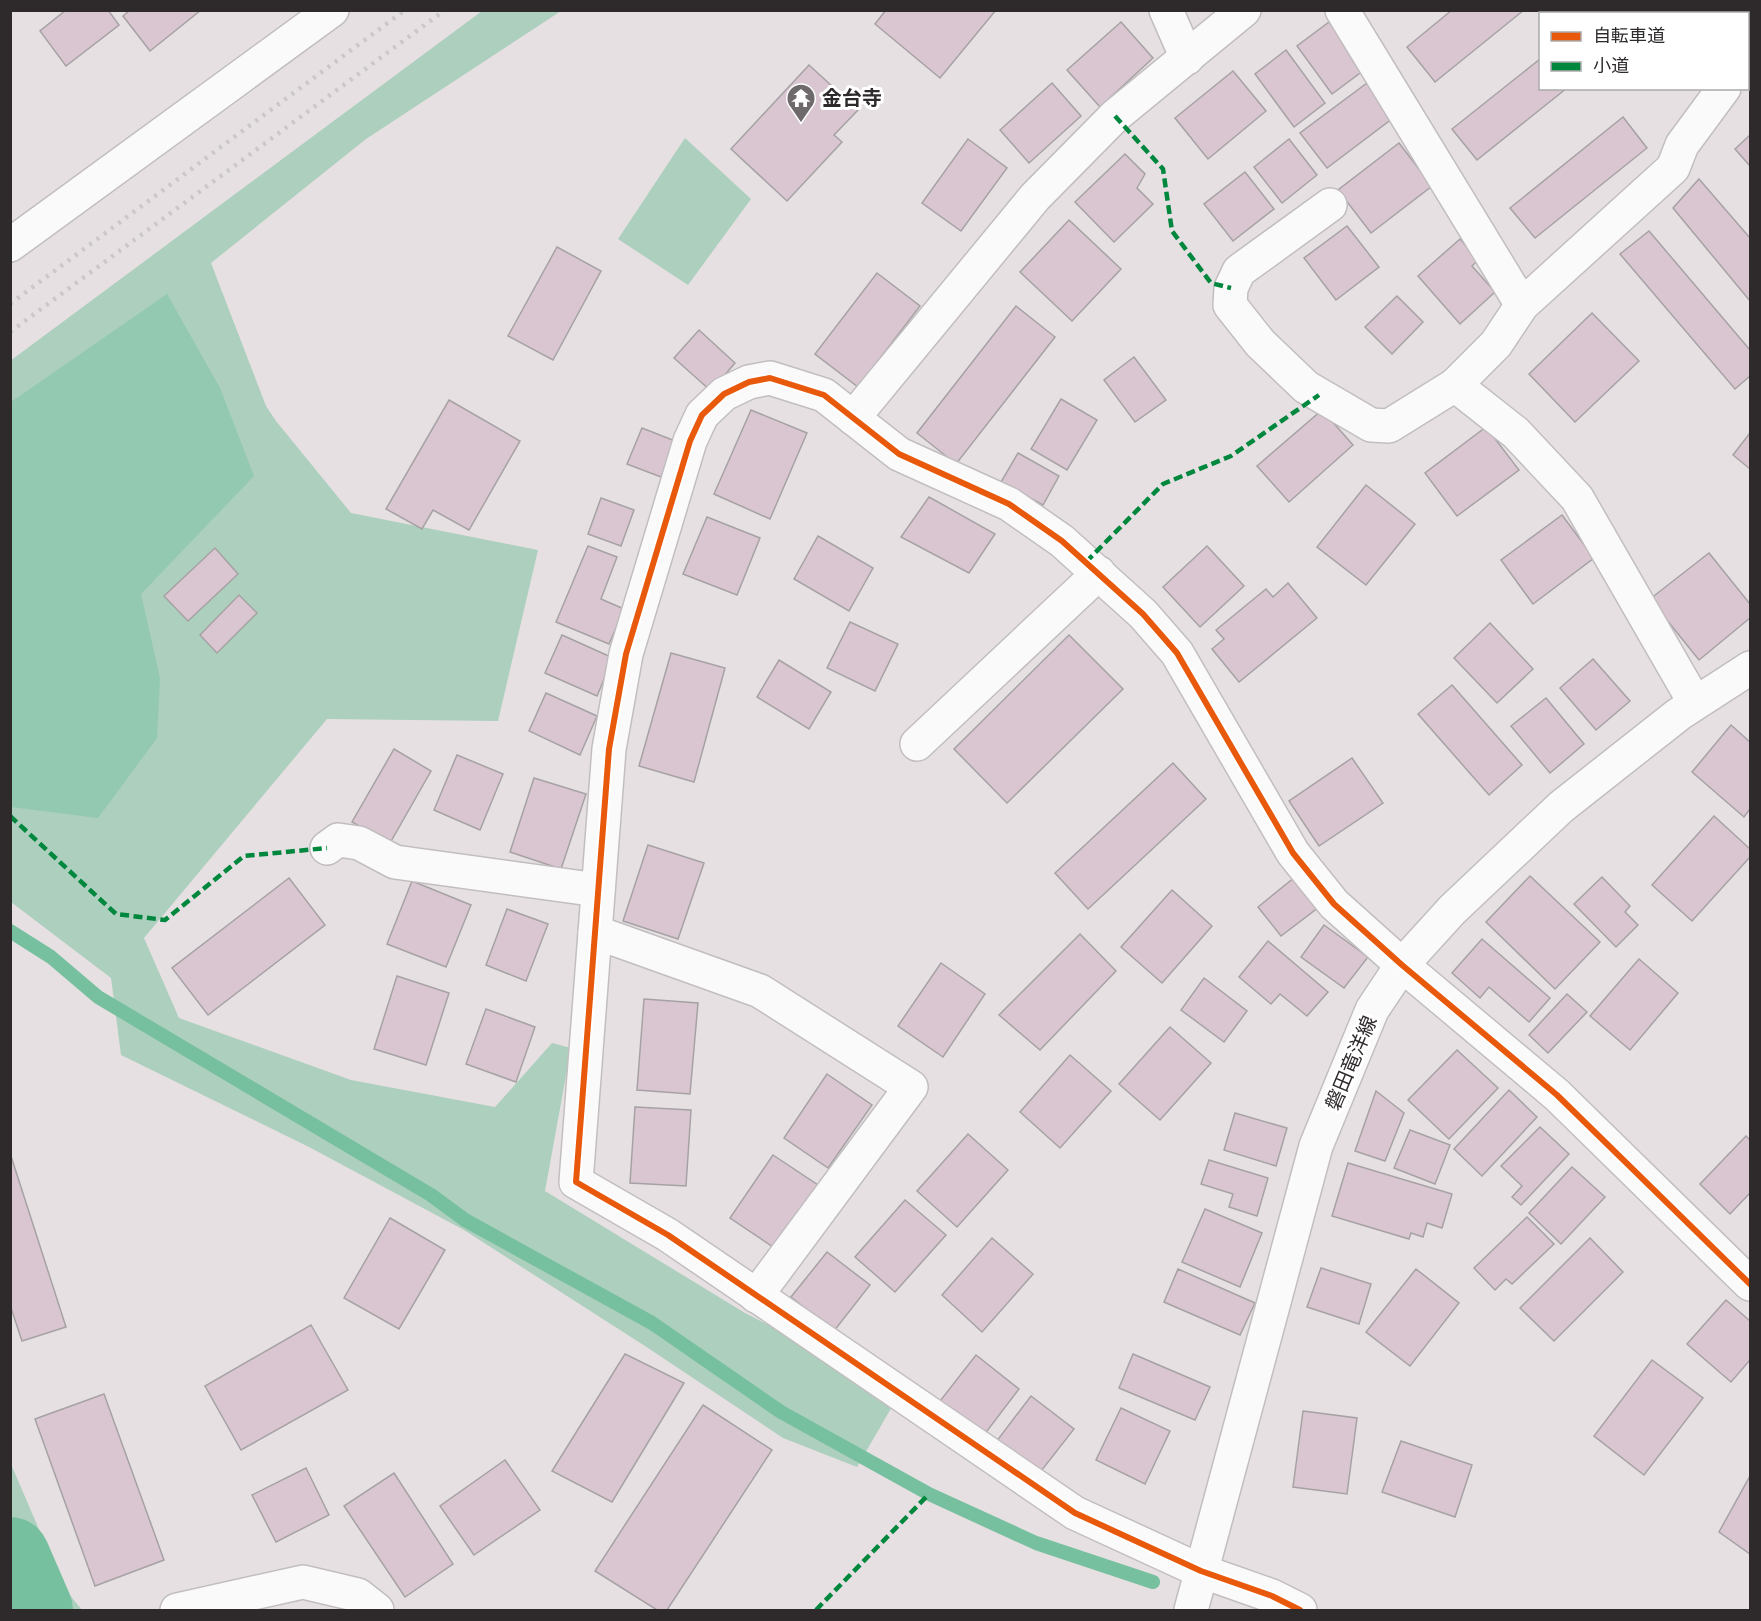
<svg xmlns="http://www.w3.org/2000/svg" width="1761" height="1621" viewBox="0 0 1761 1621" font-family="Cabin,'Noto Sans JP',sans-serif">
	<rect width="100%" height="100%" fill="#e6e0e3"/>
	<g fill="#adcfbe">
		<polygon points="482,11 561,11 366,139 211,263 266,406 276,421 351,513 538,550 498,721 327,719 144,938 179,1018 351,1080 495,1107 552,1043 571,1048 545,1191 745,1313 900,1393 857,1467 783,1438 645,1346 464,1230 309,1147 121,1055 111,978 11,902 10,361"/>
		<polygon points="685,138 751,199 688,285 618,239"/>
		<polygon points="11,1464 64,1588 82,1610 11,1610"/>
	</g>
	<polygon fill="#92c9b0" points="167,294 220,388 254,476 141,594 160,678 157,738 98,818 11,807 11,402"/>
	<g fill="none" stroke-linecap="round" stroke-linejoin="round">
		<polyline stroke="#77c09f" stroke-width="14" points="10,931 51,957 98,997 431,1195 465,1220 652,1323 781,1412 929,1494 1036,1543 1153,1582"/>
		<polyline stroke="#77c09f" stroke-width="80" points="10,1557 33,1610"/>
	</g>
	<g fill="#dac6d1" stroke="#a6a2a4" stroke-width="1.5">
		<polygon points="66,10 108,10 119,25 66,66 40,31"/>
		<polygon points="130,10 201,10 150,51 123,16"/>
		<polygon points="886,10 996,10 940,78 875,24"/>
		<polygon points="1452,10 1524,10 1435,82 1407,47"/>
		<polygon points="1576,10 1640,10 1637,14 1579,14"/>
		<polygon points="1121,22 1153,58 1100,107 1067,70"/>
		<polygon points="1329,22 1364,70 1332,94 1297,46"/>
		<polygon points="1286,50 1325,103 1294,127 1255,74"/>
		<polygon points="1540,59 1540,88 1567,88 1477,160 1452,129"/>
		<polygon points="809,65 858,110 834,135 842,142 787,201 731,149"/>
		<polygon points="1233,71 1266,111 1208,159 1175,118"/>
		<polygon points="1052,83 1081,116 1029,163 1000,130"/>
		<polygon points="1367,83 1393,118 1327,168 1300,133"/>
		<polygon points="1623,117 1647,148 1535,238 1510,208"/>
		<polygon points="1750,135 1750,166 1735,149"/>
		<polygon points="968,139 1007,168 961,231 922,203"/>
		<polygon points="1289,139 1317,175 1282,203 1254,167"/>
		<polygon points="1399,143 1432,186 1371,233 1338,190"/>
		<polygon points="1125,154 1145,174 1137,188 1153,204 1114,242 1075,202"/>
		<polygon points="1245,172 1274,209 1233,241 1204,204"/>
		<polygon points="1699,179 1750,238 1750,301 1673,208"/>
		<polygon points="1069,220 1121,269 1072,321 1020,272"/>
		<polygon points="1347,226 1379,267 1336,300 1304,258"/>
		<polygon points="1649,231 1750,350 1750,376 1735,389 1620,254"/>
		<polygon points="1460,239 1478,260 1472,266 1495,292 1460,324 1418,276"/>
		<polygon points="557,247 601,271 553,360 508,336"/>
		<polygon points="877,273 920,306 858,387 815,354"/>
		<polygon points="1397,296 1423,322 1392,354 1365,327"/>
		<polygon points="1016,306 1055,337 956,464 917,433"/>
		<polygon points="1592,313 1639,361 1575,422 1529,374"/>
		<polygon points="699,330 735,363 711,391 674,358"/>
		<polygon points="1134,357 1166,400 1135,422 1104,380"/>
		<polygon points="1061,399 1097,420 1067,470 1031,449"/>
		<polygon points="449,400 520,441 469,530 433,510 422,529 386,509"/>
		<polygon points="751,410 807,433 770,519 714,494"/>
		<polygon points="1322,410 1353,445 1289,502 1257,466"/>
		<polygon points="1486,427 1519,470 1457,516 1425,473"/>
		<polygon points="642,428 675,441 661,477 627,464"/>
		<polygon points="1750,433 1750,469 1733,455"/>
		<polygon points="1018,453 1059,476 1043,505 1001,482"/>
		<polygon points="1366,485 1415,524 1366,585 1317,547"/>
		<polygon points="929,497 995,534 969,573 901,537"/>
		<polygon points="601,498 634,510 621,546 588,534"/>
		<polygon points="1562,515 1594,558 1533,604 1501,560"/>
		<polygon points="707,517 760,538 737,595 683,574"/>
		<polygon points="818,536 873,568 849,611 794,579"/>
		<polygon points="588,546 617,557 601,599 624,609 609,644 556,622"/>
		<polygon points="1207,546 1244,586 1200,627 1163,587"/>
		<polygon points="215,548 238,574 188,621 164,596"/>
		<polygon points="1709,553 1750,604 1750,618 1699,660 1650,599"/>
		<polygon points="1288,583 1317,618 1239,682 1212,649 1224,639 1216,630 1266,589 1273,597"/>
		<polygon points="239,595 257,613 217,653 200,635"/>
		<polygon points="850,622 898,644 875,691 827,668"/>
		<polygon points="1490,623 1533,669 1497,703 1454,658"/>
		<polygon points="562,635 613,658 597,696 545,673"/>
		<polygon points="1069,635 1123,689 1007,803 954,749"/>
		<polygon points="671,653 725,668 694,782 639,766"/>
		<polygon points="1593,659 1630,701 1596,730 1560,688"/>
		<polygon points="779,660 831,692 809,729 757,697"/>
		<polygon points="1452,685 1522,765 1489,795 1418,714"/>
		<polygon points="546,693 597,716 580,755 529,731"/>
		<polygon points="1546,698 1584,744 1550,773 1511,726"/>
		<polygon points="1731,725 1750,742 1750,809 1744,817 1692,772"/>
		<polygon points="394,749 431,771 390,843 352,822"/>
		<polygon points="457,755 503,774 480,830 434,810"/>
		<polygon points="1352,758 1383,803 1319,846 1289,801"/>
		<polygon points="1173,763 1206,799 1088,909 1055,873"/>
		<polygon points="534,778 586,794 561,869 510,852"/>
		<polygon points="1714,816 1750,849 1750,857 1692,921 1652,885"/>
		<polygon points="648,845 704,863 678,939 623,921"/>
		<polygon points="1530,876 1600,942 1555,989 1486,922"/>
		<polygon points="1295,877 1319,907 1281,936 1258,907"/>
		<polygon points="1602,877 1630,906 1625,912 1638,925 1616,947 1574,904"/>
		<polygon points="289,878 325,925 208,1015 172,968"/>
		<polygon points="412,881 471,905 446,967 387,944"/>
		<polygon points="1172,890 1212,926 1162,983 1121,947"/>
		<polygon points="507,909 548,924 526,981 486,965"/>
		<polygon points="1324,925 1368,957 1344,988 1301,957"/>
		<polygon points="1080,934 1116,971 1040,1050 999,1015"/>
		<polygon points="1482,939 1550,998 1529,1022 1489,987 1480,998 1452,973"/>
		<polygon points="1268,941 1328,992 1307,1016 1280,994 1271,1004 1239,977"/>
		<polygon points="1639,959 1678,993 1630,1050 1590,1016"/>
		<polygon points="941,963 985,994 943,1057 898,1026"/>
		<polygon points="397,976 449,993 426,1065 374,1049"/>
		<polygon points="1204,978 1247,1011 1224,1042 1181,1010"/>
		<polygon points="1567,994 1587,1012 1548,1053 1529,1035"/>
		<polygon points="644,999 698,1003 690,1094 637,1090"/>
		<polygon points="486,1009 535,1027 516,1082 466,1064"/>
		<polygon points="1170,1027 1211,1063 1160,1120 1119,1084"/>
		<polygon points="1457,1050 1498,1088 1449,1139 1408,1100"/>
		<polygon points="1070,1055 1111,1091 1060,1148 1020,1112"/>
		<polygon points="827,1074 872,1105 828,1168 784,1138"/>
		<polygon points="1509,1090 1537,1117 1482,1176 1454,1149"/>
		<polygon points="1376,1091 1404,1113 1385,1161 1355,1151"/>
		<polygon points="635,1107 691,1110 686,1186 630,1183"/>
		<polygon points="1235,1113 1287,1128 1276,1166 1224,1150"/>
		<polygon points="1540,1127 1569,1154 1521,1205 1512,1197 1522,1186 1501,1166"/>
		<polygon points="1410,1130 1450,1145 1435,1184 1394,1168"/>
		<polygon points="968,1134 1008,1170 957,1227 917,1191"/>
		<polygon points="1746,1136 1750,1140 1750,1193 1730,1214 1700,1184"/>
		<polygon points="10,1153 66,1327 22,1341 10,1305"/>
		<polygon points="773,1155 818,1185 776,1249 730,1218"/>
		<polygon points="1209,1160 1268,1178 1257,1216 1229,1207 1233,1194 1201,1184"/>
		<polygon points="1348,1163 1452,1194 1442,1228 1427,1223 1423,1237 1411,1233 1409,1239 1332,1216"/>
		<polygon points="1572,1167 1605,1197 1561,1244 1529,1213"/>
		<polygon points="905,1200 946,1235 895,1292 855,1257"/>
		<polygon points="1205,1209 1262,1233 1240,1287 1182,1262"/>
		<polygon points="1527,1217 1554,1244 1512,1284 1506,1279 1495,1290 1474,1268"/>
		<polygon points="390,1218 445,1250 399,1329 344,1298"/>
		<polygon points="992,1238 1033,1274 982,1332 942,1295"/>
		<polygon points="1590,1238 1623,1272 1554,1341 1520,1308"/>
		<polygon points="827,1252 870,1285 834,1331 791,1297"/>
		<polygon points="1321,1268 1371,1284 1359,1324 1307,1307"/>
		<polygon points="1178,1269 1255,1303 1240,1335 1164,1302"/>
		<polygon points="1416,1269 1459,1303 1410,1366 1366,1332"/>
		<polygon points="1726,1300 1750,1321 1750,1360 1731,1382 1687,1344"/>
		<polygon points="311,1325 348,1390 241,1450 205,1386"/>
		<polygon points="625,1354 684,1383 612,1502 552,1471"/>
		<polygon points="1133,1354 1210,1387 1195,1420 1119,1388"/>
		<polygon points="976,1355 1019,1389 984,1435 940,1401"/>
		<polygon points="1652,1360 1703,1398 1644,1475 1594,1436"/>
		<polygon points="104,1394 164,1560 95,1586 35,1419"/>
		<polygon points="1031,1396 1074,1429 1038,1475 996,1442"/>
		<polygon points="703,1405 772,1450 667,1610 657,1610 595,1571"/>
		<polygon points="1121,1408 1170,1431 1145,1484 1096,1460"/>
		<polygon points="1303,1411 1357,1418 1347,1494 1293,1487"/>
		<polygon points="1401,1441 1472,1465 1455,1517 1382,1492"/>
		<polygon points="505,1460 540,1510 474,1555 440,1506"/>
		<polygon points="306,1468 329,1515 276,1542 252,1495"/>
		<polygon points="394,1473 453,1564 405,1597 344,1506"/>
		<polygon points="1750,1476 1750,1554 1719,1532"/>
	</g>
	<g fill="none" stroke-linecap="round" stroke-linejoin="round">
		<g stroke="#c2bec0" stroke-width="36">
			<g id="minor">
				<polyline points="1166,10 1187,58"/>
				<polyline points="1342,10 1522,305"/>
				<polyline points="1703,10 1706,14"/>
				<polyline points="1748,58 1750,54"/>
				<polyline points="1330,205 1239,271 1231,288 1230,305 1260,343 1306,387 1371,425 1389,426 1455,385 1496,344 1522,305 1673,168 1682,145 1724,88"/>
				<polyline points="10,245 332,10"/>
				<polyline points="1455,385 1516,433 1577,498 1695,703"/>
				<polyline points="853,418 1035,197 1115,116 1244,10"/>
				<polyline points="917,744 1099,573"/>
				<polyline points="327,848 338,840 359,843 395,862 598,890"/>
				<polyline points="595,932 760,991 911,1087 756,1296"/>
				<polyline points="177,1610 303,1582 358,1595 377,1610"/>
				<polyline points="1300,1610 1272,1596 1201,1571 1075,1513 668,1235 576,1182 609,749 626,654 690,441 702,415 724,394 749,382 770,378 824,395 899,454 1009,504 1062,541 1143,614 1177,653 1293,853 1334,904 1402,965 1557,1095 1750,1284"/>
			</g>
		</g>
		<g stroke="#c2bec0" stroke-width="36">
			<polyline id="major" points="1191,1610 1316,1146 1372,1010 1402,965 1452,910 1561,807 1679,714 1750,668"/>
		</g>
		<use href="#minor" stroke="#fbfafb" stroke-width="33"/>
		<use href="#major" stroke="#fbfafb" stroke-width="33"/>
		<g stroke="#cac8ca" stroke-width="4.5" stroke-dasharray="3 6" stroke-linecap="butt">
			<polyline points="10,304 405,10"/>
			<polyline points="10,332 445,10"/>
		</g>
		<g stroke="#00873e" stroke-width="4.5" stroke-dasharray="9 4.5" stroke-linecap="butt">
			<polyline points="1115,116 1163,169 1172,231 1211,283 1231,288"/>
			<polyline points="1086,562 1163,484 1231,456 1319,395"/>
			<polyline points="10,816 116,914 165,920 244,856 327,848"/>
			<polyline points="816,1610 929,1494"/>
		</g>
		<g stroke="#fff" stroke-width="10">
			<polyline id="cycleway" points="1300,1610 1272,1596 1201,1571 1075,1513 668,1235 576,1182 609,749 626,654 690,441 702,415 724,394 749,382 770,378 824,395 899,454 1009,504 1062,541 1143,614 1177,653 1293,853 1334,904 1402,965 1557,1095 1750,1284"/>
		</g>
		<use href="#cycleway" stroke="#e8590c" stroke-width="6"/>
	</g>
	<defs>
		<g id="temple-pin" transform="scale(1.5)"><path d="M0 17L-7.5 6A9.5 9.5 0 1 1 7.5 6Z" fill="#6e6a6c" stroke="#fff"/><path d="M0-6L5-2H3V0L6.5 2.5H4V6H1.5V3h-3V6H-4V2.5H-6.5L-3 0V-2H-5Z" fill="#fff"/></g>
	</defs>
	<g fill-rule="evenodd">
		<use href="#temple-pin" x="801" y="98"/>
	</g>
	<g text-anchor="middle" stroke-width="6" stroke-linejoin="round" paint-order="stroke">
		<g font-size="20" font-weight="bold" fill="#2e2a2c" stroke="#fff" text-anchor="start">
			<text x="822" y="105">金台寺</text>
		</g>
		<g font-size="20" fill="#2e2a2c" stroke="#fff">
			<text transform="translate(1351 1063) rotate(-67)" y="7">磐田竜洋線</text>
		</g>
	</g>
	<rect width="1761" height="1621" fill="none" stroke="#2e2a2c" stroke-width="24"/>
	<rect x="1539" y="12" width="210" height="78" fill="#ffffff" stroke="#abaaab" stroke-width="1.5"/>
	<rect x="1551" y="32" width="30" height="9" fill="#e8590c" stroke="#abaaab" stroke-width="1.5"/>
	<text x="1593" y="42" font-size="18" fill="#2e2a2c">自転車道</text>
	<rect x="1551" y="62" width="30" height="9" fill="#00873e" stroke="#abaaab" stroke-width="1.5"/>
	<text x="1593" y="72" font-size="18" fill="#2e2a2c">小道</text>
</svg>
